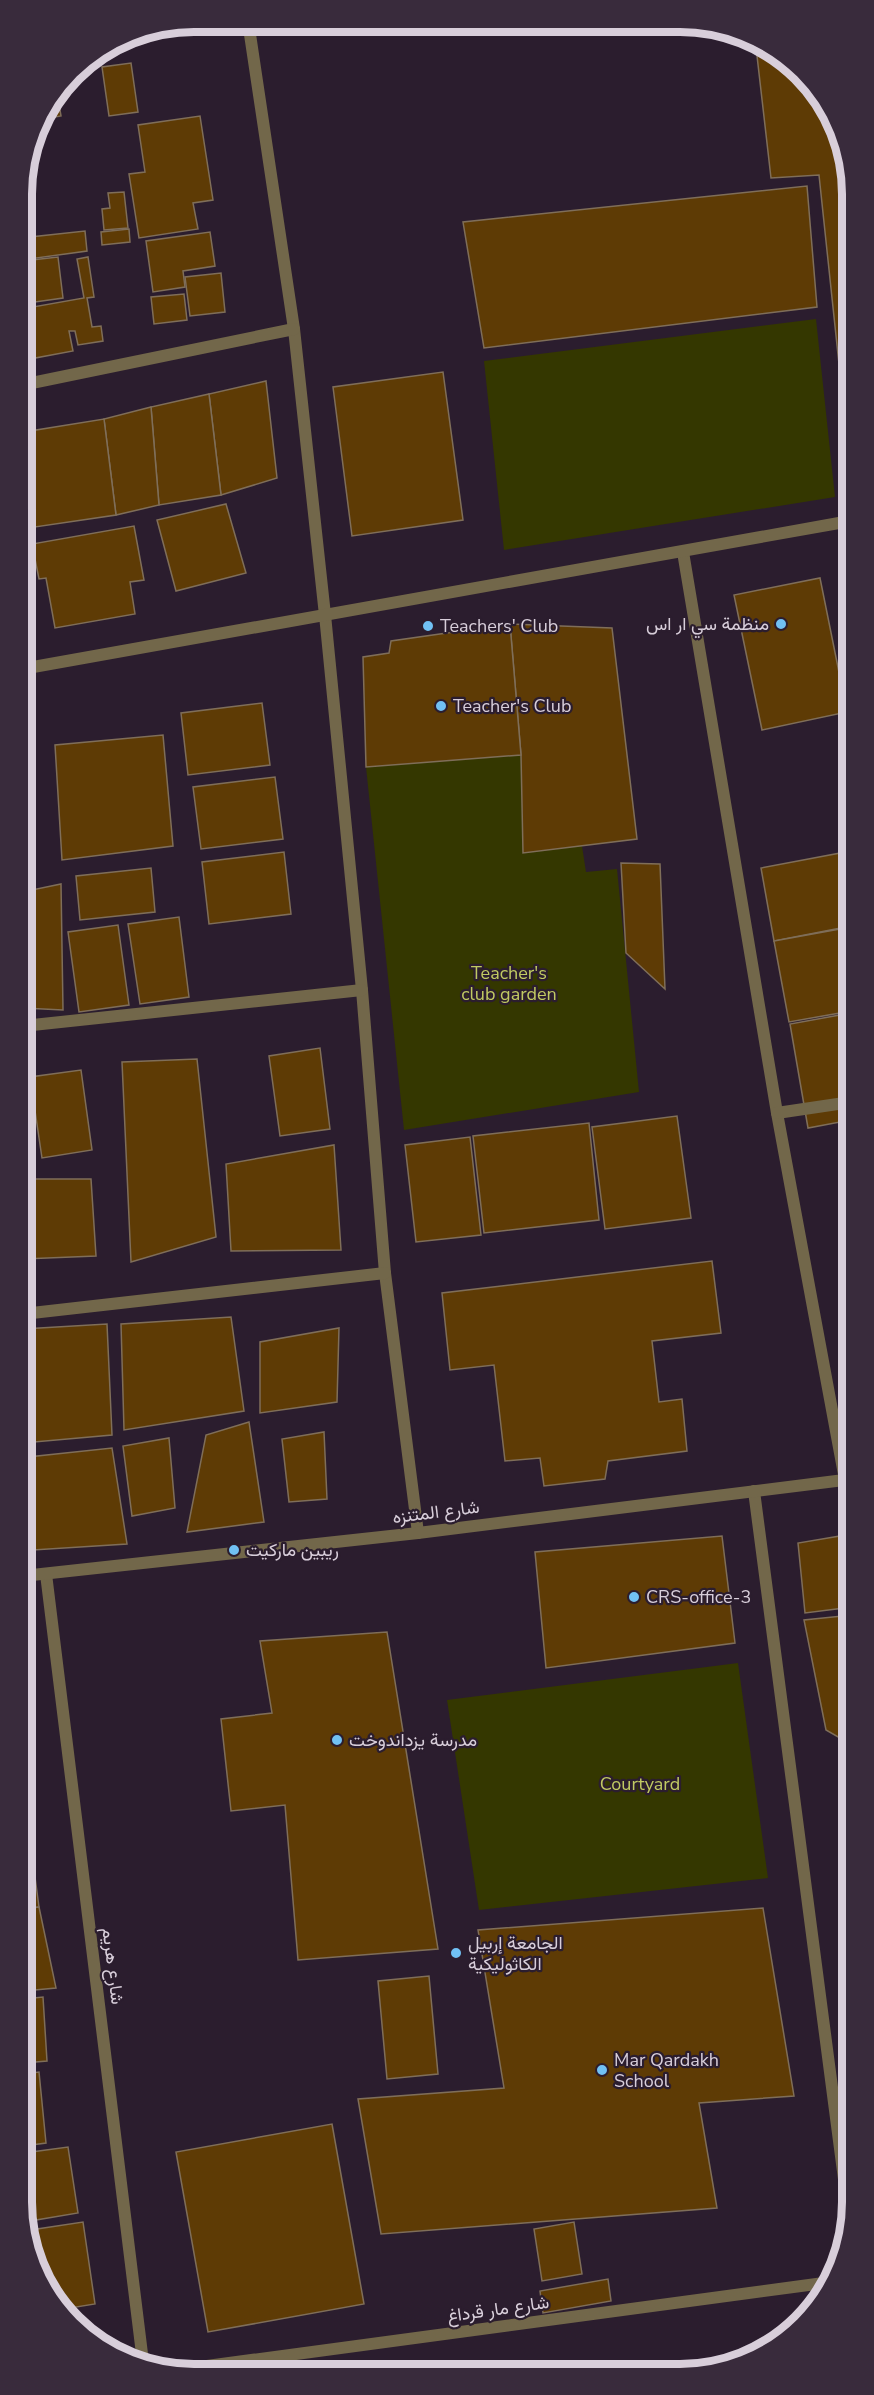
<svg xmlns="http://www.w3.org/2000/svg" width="874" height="2395" viewBox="0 0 874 2395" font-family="'Nunito Sans',Vazirmatn,sans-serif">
	<rect width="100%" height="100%" fill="#2b1d2e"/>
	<g fill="#343700">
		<polygon points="816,319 835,497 504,550 484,361"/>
		<polygon points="521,755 523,853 582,846 586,872 617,869 639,1092 404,1130 366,767"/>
		<polygon points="738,1663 768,1878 479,1910 447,1700"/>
	</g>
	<g fill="#5e3b05" stroke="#7f6e59" stroke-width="1.5">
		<polygon points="756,47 802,71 850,160 850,468 819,175 771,178"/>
		<polygon points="131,63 138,112 109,116 102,67"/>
		<polygon points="57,93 61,116 38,120 39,117"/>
		<polygon points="200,116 213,200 193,203 198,229 139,238 129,174 145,172 138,125"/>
		<polygon points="807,186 817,307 484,348 463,222"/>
		<polygon points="124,192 128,228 104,230 102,209 110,208 108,193"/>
		<polygon points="129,229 130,242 102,245 101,232"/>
		<polygon points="85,231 87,251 22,260 21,238"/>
		<polygon points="210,232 215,266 183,271 185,287 153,292 146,241"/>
		<polygon points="58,257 63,298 28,303 23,261"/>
		<polygon points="88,257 94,297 87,298 92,327 101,326 103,341 78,345 75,331 69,331 73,351 35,358 27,308 84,298 77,259"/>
		<polygon points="221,273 225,312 190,316 185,277"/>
		<polygon points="184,294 187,320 154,324 151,297"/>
		<polygon points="443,372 463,520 352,536 333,387"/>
		<polygon points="266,381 277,478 221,495 209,394"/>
		<polygon points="209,394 221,495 159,505 151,407"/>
		<polygon points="151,407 159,505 116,515 104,419"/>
		<polygon points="104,419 116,515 35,527 24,432"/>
		<polygon points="22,432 24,432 35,527 22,530"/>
		<polygon points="226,504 246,573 176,591 157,520"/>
		<polygon points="134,526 144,580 130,582 135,614 55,628 46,578 39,579 32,544"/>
		<polygon points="820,578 847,712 762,730 734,595"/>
		<polygon points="510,624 612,628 637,839 523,853 521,755"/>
		<polygon points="510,624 521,755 366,767 363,657 389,653 391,641"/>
		<polygon points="262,703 270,765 188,775 181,713"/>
		<polygon points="163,735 173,846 62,860 55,745"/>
		<polygon points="275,777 283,839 201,849 193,787"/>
		<polygon points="851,851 851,926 774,941 761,868"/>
		<polygon points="284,852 291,914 209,924 202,862"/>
		<polygon points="621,863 660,864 665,989 626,953"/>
		<polygon points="151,868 155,912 80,920 76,876"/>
		<polygon points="61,884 63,1010 23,1008 22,892"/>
		<polygon points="179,917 189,997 140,1004 128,924"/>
		<polygon points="118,925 129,1005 79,1012 68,932"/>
		<polygon points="851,927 851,1011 789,1022 774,941"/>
		<polygon points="851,1013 851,1120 808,1128 790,1024"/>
		<polygon points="320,1048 330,1129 280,1136 269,1056"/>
		<polygon points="197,1059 216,1237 131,1262 122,1062"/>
		<polygon points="81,1070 92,1150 42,1158 30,1077"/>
		<polygon points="677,1116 691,1218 605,1229 592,1127"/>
		<polygon points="589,1123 599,1220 484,1233 473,1136"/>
		<polygon points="470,1137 481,1235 416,1242 405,1145"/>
		<polygon points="334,1145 341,1250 231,1251 226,1164"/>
		<polygon points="23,1179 91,1179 96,1256 23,1259"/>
		<polygon points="712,1261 721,1333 652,1341 659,1402 682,1399 687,1451 608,1461 605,1479 544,1486 540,1458 505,1461 494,1365 450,1370 442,1293"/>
		<polygon points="231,1317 244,1411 124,1430 121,1324"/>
		<polygon points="107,1324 112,1435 23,1443 23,1329"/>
		<polygon points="339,1328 337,1402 260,1413 260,1342"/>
		<polygon points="249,1422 264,1522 187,1532 206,1435"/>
		<polygon points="324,1432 327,1499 289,1502 282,1439"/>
		<polygon points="169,1438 175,1508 132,1516 123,1446"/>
		<polygon points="112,1448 127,1544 33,1550 28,1457"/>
		<polygon points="852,1534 852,1607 805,1613 798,1543"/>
		<polygon points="722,1536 735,1643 546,1668 535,1552"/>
		<polygon points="852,1615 852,1745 826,1730 804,1620"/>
		<polygon points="387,1632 438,1949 298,1960 285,1805 231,1811 221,1719 272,1713 260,1641"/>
		<polygon points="27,1817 39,1907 24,1909 24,1818"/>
		<polygon points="39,1907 56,1988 24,1991 24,1909"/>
		<polygon points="763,1908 794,2096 699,2103 717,2208 381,2234 358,2099 504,2088 478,1930"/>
		<polygon points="429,1976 438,2074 387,2079 378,1981"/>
		<polygon points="43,1997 47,2061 24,2063 24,1999"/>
		<polygon points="39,2072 46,2143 24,2146 24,2074"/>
		<polygon points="332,2124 364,2304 208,2332 176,2152"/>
		<polygon points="68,2147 78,2213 24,2222 24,2153"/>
		<polygon points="83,2222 95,2304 64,2309 24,2235 24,2231"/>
		<polygon points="574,2222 582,2274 542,2281 534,2229"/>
		<polygon points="608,2279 611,2301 543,2313 540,2291"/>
		<polygon points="83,2316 84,2330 72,2324 69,2319"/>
	</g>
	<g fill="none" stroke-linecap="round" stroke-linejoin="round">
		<g stroke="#72674a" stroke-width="12">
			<polyline points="248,21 294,329 325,615 362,990 385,1273 418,1533"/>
			<polyline points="22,385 294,329"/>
			<polyline points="683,552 777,1113 845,1480"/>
			<polyline points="22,669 850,521"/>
			<polyline points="23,1026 362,990"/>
			<polyline points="777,1113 851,1102"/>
			<polyline points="23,1314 385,1273"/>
			<polyline points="754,1491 850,2225"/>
			<polyline points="46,1574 143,2362"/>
			<polyline points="170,2371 831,2282"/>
		</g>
		<polyline stroke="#72674a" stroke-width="12" points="23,1576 418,1533 852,1479"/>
	</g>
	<g fill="#71c1f4" stroke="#2b1d2e" stroke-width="2">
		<circle cx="781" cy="624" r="6"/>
		<circle cx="428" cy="626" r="6"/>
		<circle cx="441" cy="706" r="6"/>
		<circle cx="234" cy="1550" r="6"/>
		<circle cx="634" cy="1597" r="6"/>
		<circle cx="337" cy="1740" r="6"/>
		<circle cx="456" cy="1953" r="6"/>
		<circle cx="602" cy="2070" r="6"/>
	</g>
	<g text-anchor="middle" stroke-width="4.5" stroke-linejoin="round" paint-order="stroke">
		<g font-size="18" fill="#d8ceda" stroke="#2b1d2e" text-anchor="start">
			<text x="769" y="630" text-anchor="end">منظمة سي ار اس</text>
			<text x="440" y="632">Teachers' Club</text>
			<text x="453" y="712">Teacher's Club</text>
			<text x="246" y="1556">ريبين ماركيت</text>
			<text x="646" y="1603">CRS-office-3</text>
			<text x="349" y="1746">مدرسة يزداندوخت</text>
			<text x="468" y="1949">الجامعة إربيل<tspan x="468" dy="21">الكاثوليكية</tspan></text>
			<text x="614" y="2066">Mar Qardakh<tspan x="614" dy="21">School</tspan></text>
		</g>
		<g font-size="18" fill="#c1ca62" stroke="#2b1d2e">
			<text x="509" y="979">Teacher's<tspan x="509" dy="21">club garden</tspan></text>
			<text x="640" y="1790">Courtyard</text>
		</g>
		<g font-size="18" fill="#d8ceda" stroke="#2b1d2e">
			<text transform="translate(436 1512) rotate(-7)" y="6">شارع المتنزه</text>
			<text transform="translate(113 1966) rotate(83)" y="6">شارع هريم</text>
			<text transform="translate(498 2309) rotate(-8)" y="6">شارع مار قرداغ</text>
		</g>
	</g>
	<path d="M0 0H874V2395H0ZM194 32H680A162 162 0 0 1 842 194V2202A162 162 0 0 1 680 2364H194A162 162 0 0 1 32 2202V194A162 162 0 0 1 194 32Z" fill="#392b3c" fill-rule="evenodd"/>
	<path fill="none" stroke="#d8ceda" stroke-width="8" d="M194 32H680A162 162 0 0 1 842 194V2202A162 162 0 0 1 680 2364H194A162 162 0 0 1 32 2202V194A162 162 0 0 1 194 32Z"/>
</svg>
